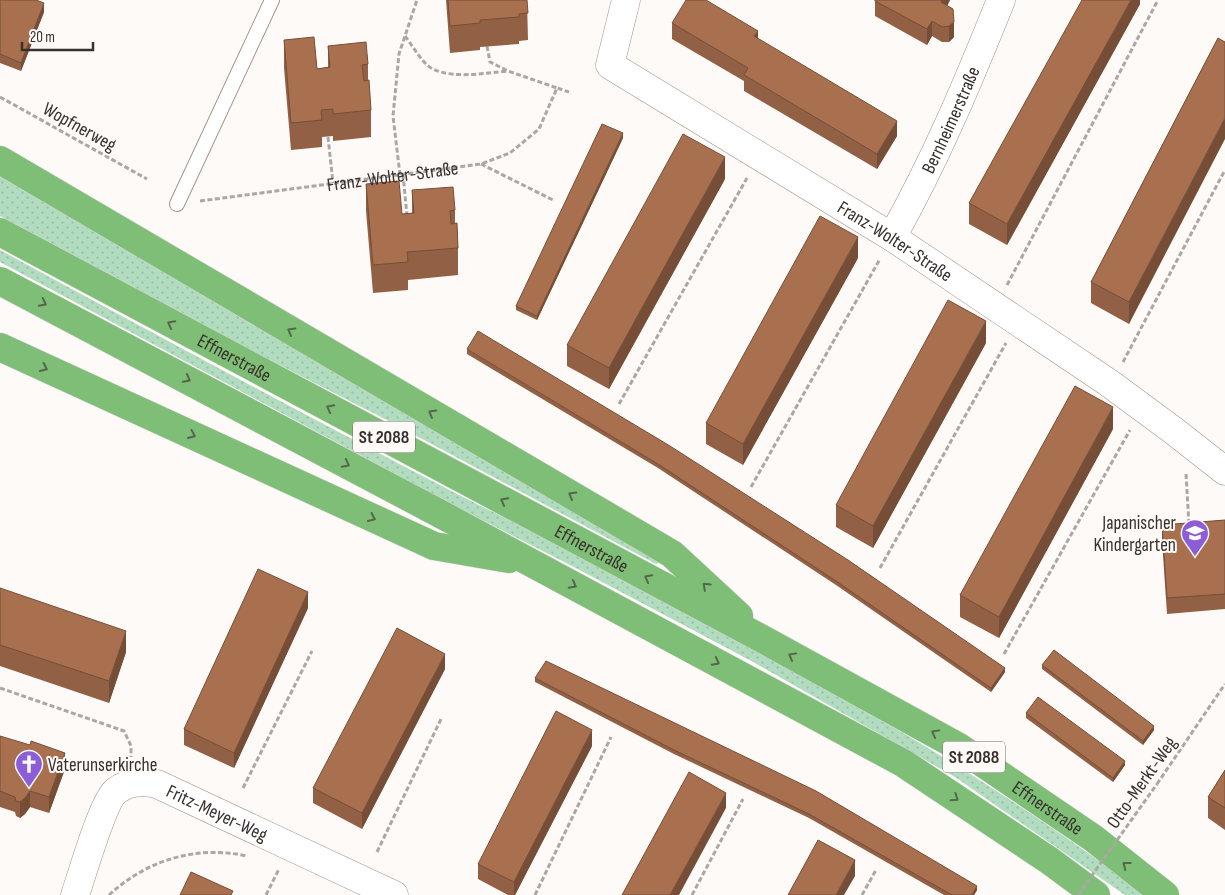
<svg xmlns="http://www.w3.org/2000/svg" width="1225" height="895" viewBox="0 0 1225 895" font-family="'Sofia Sans Condensed',sans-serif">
	<defs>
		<pattern id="grass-dots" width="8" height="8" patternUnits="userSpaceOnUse" patternTransform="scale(1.25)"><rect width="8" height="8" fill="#b1dcc0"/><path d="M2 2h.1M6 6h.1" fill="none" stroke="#99bda5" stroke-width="1.8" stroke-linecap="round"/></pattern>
	</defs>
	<rect width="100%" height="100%" fill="#fefaf8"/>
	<g fill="url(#grass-dots)">
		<polygon points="0,172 664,561 656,564 383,418 211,330 0,216"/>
		<path d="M0 250C153 333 306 416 461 496 500 516 540 534 579 554 774 656 970 762 1145 895H1125L955 777 755 663 570 565 455 506 0 262Z"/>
	</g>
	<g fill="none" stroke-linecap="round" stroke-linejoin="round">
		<g stroke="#a4938a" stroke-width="16">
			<polyline id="lane" points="177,204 272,0"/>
		</g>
		<g stroke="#a4938a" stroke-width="29">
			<g id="street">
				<path id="s2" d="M626 0 610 65 892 237 1109 383 1174 431 1225 471"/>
				<path id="s3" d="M892 237C935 161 969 80 1001 0"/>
				<path id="s4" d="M75 895C82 875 103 801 116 791 129 781 142 781 157 784L394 895"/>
			</g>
		</g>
		<g stroke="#d7d6d5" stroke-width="29">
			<g id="highway">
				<polyline points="0,160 672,554 739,616"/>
				<path id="s5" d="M0 232 768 642 959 747 1093 838 1165 895"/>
				<polyline points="0,281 448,518 903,763 1050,861 1096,895"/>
				<polyline points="0,347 434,546 509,559"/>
			</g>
		</g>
		<g stroke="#aca7a4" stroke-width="3" stroke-dasharray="5 2.5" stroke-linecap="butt">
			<path d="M405 36C412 45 418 56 426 64 443 81 486 73 508 71"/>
			<polyline points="487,46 490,62 508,71 557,88"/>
			<polyline points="0,97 147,179"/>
			<polyline points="328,137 333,183"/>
			<polyline points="481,164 553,200"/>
			<polyline points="403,174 407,216"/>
			<polyline points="400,175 393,116 399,54 417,0"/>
			<path id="s1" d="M200 201 481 164 510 153 539 129 557 88 569 92"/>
			<polyline points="1007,285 1158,0"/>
			<polyline points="1123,362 1225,170"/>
			<polyline points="619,404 747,178"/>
			<polyline points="1186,474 1189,525"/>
			<polyline points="751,487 880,259"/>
			<polyline points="880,568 1006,343"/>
			<polyline points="1004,654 1130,430"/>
			<polyline points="0,688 124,731 131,746 131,757"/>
			<polyline points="1157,784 1225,684"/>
			<polyline points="243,788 312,651"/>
			<polyline points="377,852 442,717"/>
			<path d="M109 895C147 860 196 845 247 856"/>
			<polyline points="266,895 279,869"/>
			<polyline points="535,895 611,737"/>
			<polyline points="692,895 743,799"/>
			<polyline points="862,895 876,870"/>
		</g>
		<use href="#lane" stroke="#fff" stroke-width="14"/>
		<use href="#street" stroke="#fff" stroke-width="28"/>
		<use href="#highway" stroke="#7fbe76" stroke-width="28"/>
		<polyline stroke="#aca7a4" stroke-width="3" stroke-dasharray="5 2.5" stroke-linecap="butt" points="1078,895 1157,784"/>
	</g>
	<g fill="#916045">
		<polygon points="0,0 44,12 21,71 0,63"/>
		<polygon points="446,0 527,0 528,40 519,41 519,44 480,47 480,50 450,53"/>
		<polygon points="875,0 950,0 947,6 954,37 949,42 942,42 932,36 927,45 875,16"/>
		<polygon points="1140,0 1140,4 1007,245 969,224 969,203"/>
		<polygon points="672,23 758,39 897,136 877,169 744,91 744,81 672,39"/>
		<polygon points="1218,38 1129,324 1091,303 1091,282"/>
		<polygon points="284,40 317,69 328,67 328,46 368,64 368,80 371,110 371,137 333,141 333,136 322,137 322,147 291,150 284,68"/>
		<polygon points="623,138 537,320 516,310 516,306"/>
		<polygon points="725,179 609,389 567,366 567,345"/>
		<polygon points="366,184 402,214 412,213 412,190 455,210 455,223 458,248 458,275 408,280 408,290 373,293 366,211"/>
		<polygon points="858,258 743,465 706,444 706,423"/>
		<polygon points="986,343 873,548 836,527 836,505"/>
		<polygon points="467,349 1005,672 991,692 836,585 658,468 467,354"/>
		<polygon points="1113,429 999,638 960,617 960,595"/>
		<polygon points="1225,520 1225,609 1167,614 1162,540 1162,525"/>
		<polygon points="0,588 126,652 109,703 0,666"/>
		<polygon points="308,608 234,768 184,745 184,729"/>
		<polygon points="1042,665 1154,730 1143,745 1042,669"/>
		<polygon points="445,669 362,829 313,803 313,788"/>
		<polygon points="535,678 977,890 974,895 944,895 809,818 674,754 535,682"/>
		<polygon points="1026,713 1125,765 1113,782 1026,718"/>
		<polygon points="0,736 65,769 49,813 30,807 25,814 20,818 16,816 15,812 0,807"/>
		<polygon points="592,746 515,895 508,895 478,879 478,864"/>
		<polygon points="1225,770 1225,830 1208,818 1208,797"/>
	</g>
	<g fill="#764e38">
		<polygon points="942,0 950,0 941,18 941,2"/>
		<polygon points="1131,0 1140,0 1140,4 1007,245 1007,224"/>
		<polygon points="44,3 44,12 21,71 21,63"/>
		<polygon points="932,21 932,36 927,45 927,29"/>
		<polygon points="954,22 954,37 949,42 949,26"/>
		<polygon points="758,31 758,47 754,36"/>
		<polygon points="1225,118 1225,139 1129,324 1129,302"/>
		<polygon points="897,121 897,136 877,169 877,154"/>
		<polygon points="623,133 623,138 537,320 537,316"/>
		<polygon points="725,157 725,179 609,389 609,368"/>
		<polygon points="858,237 858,258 743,465 743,444"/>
		<polygon points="986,321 986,343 873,548 873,526"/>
		<polygon points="1113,407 1113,429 999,638 999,617"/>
		<polygon points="308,592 308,608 234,768 234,753"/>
		<polygon points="126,631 126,652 109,703 109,681"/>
		<polygon points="445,654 445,669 362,829 362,813"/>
		<polygon points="1005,668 1005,672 991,692 991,688"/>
		<polygon points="1154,726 1154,730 1143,745 1143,741"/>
		<polygon points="592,730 592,746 515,895 514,895 514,882"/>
		<polygon points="65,753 65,769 49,813 49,797"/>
		<polygon points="1125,761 1125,765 1113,782 1113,778"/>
		<polygon points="30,791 30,807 25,814 20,818 20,802"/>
		<polygon points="726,793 726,808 679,895 670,895"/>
		<polygon points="855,860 855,876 844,895 836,895"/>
		<polygon points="977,886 977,890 974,895 972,895"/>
	</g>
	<g fill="#a97050" stroke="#764e38">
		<polygon points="0,0 36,0 44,3 21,63 0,54"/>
		<polygon points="448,0 527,0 528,13 519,14 519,17 480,20 480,23 450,26"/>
		<polygon points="686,0 706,0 758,31 754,36 897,121 877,154 744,75 748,68 672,23"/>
		<polygon points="875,0 942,0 941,2 953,9 954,22 949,26 942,27 932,21 927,29 875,1"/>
		<polygon points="1082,0 1131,0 1007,224 969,203"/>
		<polygon points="314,37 317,69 330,67 328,46 366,42 368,64 362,65 364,81 369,80 371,110 333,114 333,109 321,110 322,120 291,123 284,40"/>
		<polygon points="1218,38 1225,42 1225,118 1129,302 1091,282"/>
		<polygon points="602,124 623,133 537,316 516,306"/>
		<polygon points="683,134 725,157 609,368 567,345"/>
		<polygon points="399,181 402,214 414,213 412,190 453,187 455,210 450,211 451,224 457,223 458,248 407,252 408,262 373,265 366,184"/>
		<polygon points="820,216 858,237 743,444 706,423"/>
		<polygon points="948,300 986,321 873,526 836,505"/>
		<polygon points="478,331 670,446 848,560 1005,668 991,688 836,581 658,464 467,349"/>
		<polygon points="1075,386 1113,407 999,617 960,595"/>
		<polygon points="1225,520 1225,594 1167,598 1162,525"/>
		<polygon points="258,569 308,592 234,753 184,729"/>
		<polygon points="0,588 126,631 109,681 0,645"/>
		<polygon points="397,628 445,654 362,813 313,788"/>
		<polygon points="1054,650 1154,726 1143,741 1042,665"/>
		<polygon points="546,661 816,791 977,886 972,895 952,895 809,814 674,750 535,678"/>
		<polygon points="1038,697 1125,761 1113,778 1026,713"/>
		<polygon points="556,711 592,730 514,882 478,864"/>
		<polygon points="0,736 30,745 31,741 65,753 49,797 30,791 25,798 20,802 16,801 15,797 0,791"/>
		<polygon points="1225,770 1225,808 1208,797"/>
		<polygon points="689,772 726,793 670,895 622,895"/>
		<polygon points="818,840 855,860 836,895 788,895"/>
		<polygon points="191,872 233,891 231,895 180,895"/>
	</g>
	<defs><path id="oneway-chevron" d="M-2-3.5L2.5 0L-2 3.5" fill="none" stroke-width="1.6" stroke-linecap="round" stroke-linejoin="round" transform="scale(1.25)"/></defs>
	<g stroke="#54694a">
		<use href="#oneway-chevron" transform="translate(43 303) rotate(27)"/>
		<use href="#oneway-chevron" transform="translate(171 324) rotate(-152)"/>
		<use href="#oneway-chevron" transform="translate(291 331) rotate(-150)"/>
		<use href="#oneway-chevron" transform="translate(44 368) rotate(25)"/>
		<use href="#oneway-chevron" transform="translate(187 379) rotate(28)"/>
		<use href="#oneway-chevron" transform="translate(330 408) rotate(-152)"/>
		<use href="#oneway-chevron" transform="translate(432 413) rotate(-150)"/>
		<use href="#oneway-chevron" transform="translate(192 435) rotate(25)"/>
		<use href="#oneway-chevron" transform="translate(346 464) rotate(28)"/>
		<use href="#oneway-chevron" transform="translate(572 495) rotate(-150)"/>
		<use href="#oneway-chevron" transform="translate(504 501) rotate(-152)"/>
		<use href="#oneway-chevron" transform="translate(372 518) rotate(25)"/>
		<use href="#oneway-chevron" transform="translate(648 578) rotate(-152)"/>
		<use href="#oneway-chevron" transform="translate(573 585) rotate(28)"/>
		<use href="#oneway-chevron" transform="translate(706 586) rotate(-137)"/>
		<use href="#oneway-chevron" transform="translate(792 656) rotate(-151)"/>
		<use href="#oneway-chevron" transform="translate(716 662) rotate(28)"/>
		<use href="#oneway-chevron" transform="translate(935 733) rotate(-151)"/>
		<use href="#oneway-chevron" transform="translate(955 798) rotate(34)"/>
		<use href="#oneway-chevron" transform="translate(1126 865) rotate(-142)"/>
	</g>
	<defs>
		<g id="school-pin" transform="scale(1.4375)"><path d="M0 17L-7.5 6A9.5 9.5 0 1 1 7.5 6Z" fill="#8c5dd7" stroke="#fefaf8"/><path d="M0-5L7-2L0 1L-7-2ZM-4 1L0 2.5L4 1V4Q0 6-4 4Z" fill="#fff"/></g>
		<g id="church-pin" transform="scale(1.4375)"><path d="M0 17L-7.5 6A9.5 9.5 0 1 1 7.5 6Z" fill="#8c5dd7" stroke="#fefaf8"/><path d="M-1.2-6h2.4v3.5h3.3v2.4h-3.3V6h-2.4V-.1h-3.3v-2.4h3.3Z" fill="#fff"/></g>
	</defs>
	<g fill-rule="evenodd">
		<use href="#school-pin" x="1195" y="533"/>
		<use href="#church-pin" x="29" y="764"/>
	</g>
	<g text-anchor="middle" stroke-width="4" stroke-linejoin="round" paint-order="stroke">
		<g fill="#fefaf8" stroke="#736d69" stroke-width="1">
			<rect x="353" y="421.5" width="62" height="31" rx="4"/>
			<rect x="943" y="741.5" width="62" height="31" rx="4"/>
		</g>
		<g font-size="18" font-weight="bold" fill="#37302c">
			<text x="384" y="443">St 2088</text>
			<text x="974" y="763">St 2088</text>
		</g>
		<g font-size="19" fill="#37302c" stroke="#fefaf8">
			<text dy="7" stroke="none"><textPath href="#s3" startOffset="131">Bernheimerstraße</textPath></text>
			<text transform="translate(80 126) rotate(29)" y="7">Wopfnerweg</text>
			<text dy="7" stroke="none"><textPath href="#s1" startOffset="194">Franz-Wolter-Straße</textPath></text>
			<text dy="7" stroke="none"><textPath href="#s2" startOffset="402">Franz-Wolter-Straße</textPath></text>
			<text dy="7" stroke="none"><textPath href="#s5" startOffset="266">Effnerstraße</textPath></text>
			<text dy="7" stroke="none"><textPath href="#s5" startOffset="671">Effnerstraße</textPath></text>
			<text transform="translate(1141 782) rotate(-55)" y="7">Otto-Merkt-Weg</text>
			<text dy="7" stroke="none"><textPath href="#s5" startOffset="1196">Effnerstraße</textPath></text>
			<text dy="7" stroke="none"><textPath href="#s4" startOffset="222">Fritz-Meyer-Weg</textPath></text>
		</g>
		<g font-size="19" fill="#37302c" stroke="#fefaf8" text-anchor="end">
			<text x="1176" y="529">Japanischer<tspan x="1176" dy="22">Kindergarten</tspan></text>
			<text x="48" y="771" text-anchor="start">Vaterunserkirche</text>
		</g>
	</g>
	<path d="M22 42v8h71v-8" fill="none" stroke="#37302c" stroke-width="2.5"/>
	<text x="30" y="42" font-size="15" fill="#37302c" stroke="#fefaf8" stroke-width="4" paint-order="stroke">20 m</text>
</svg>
